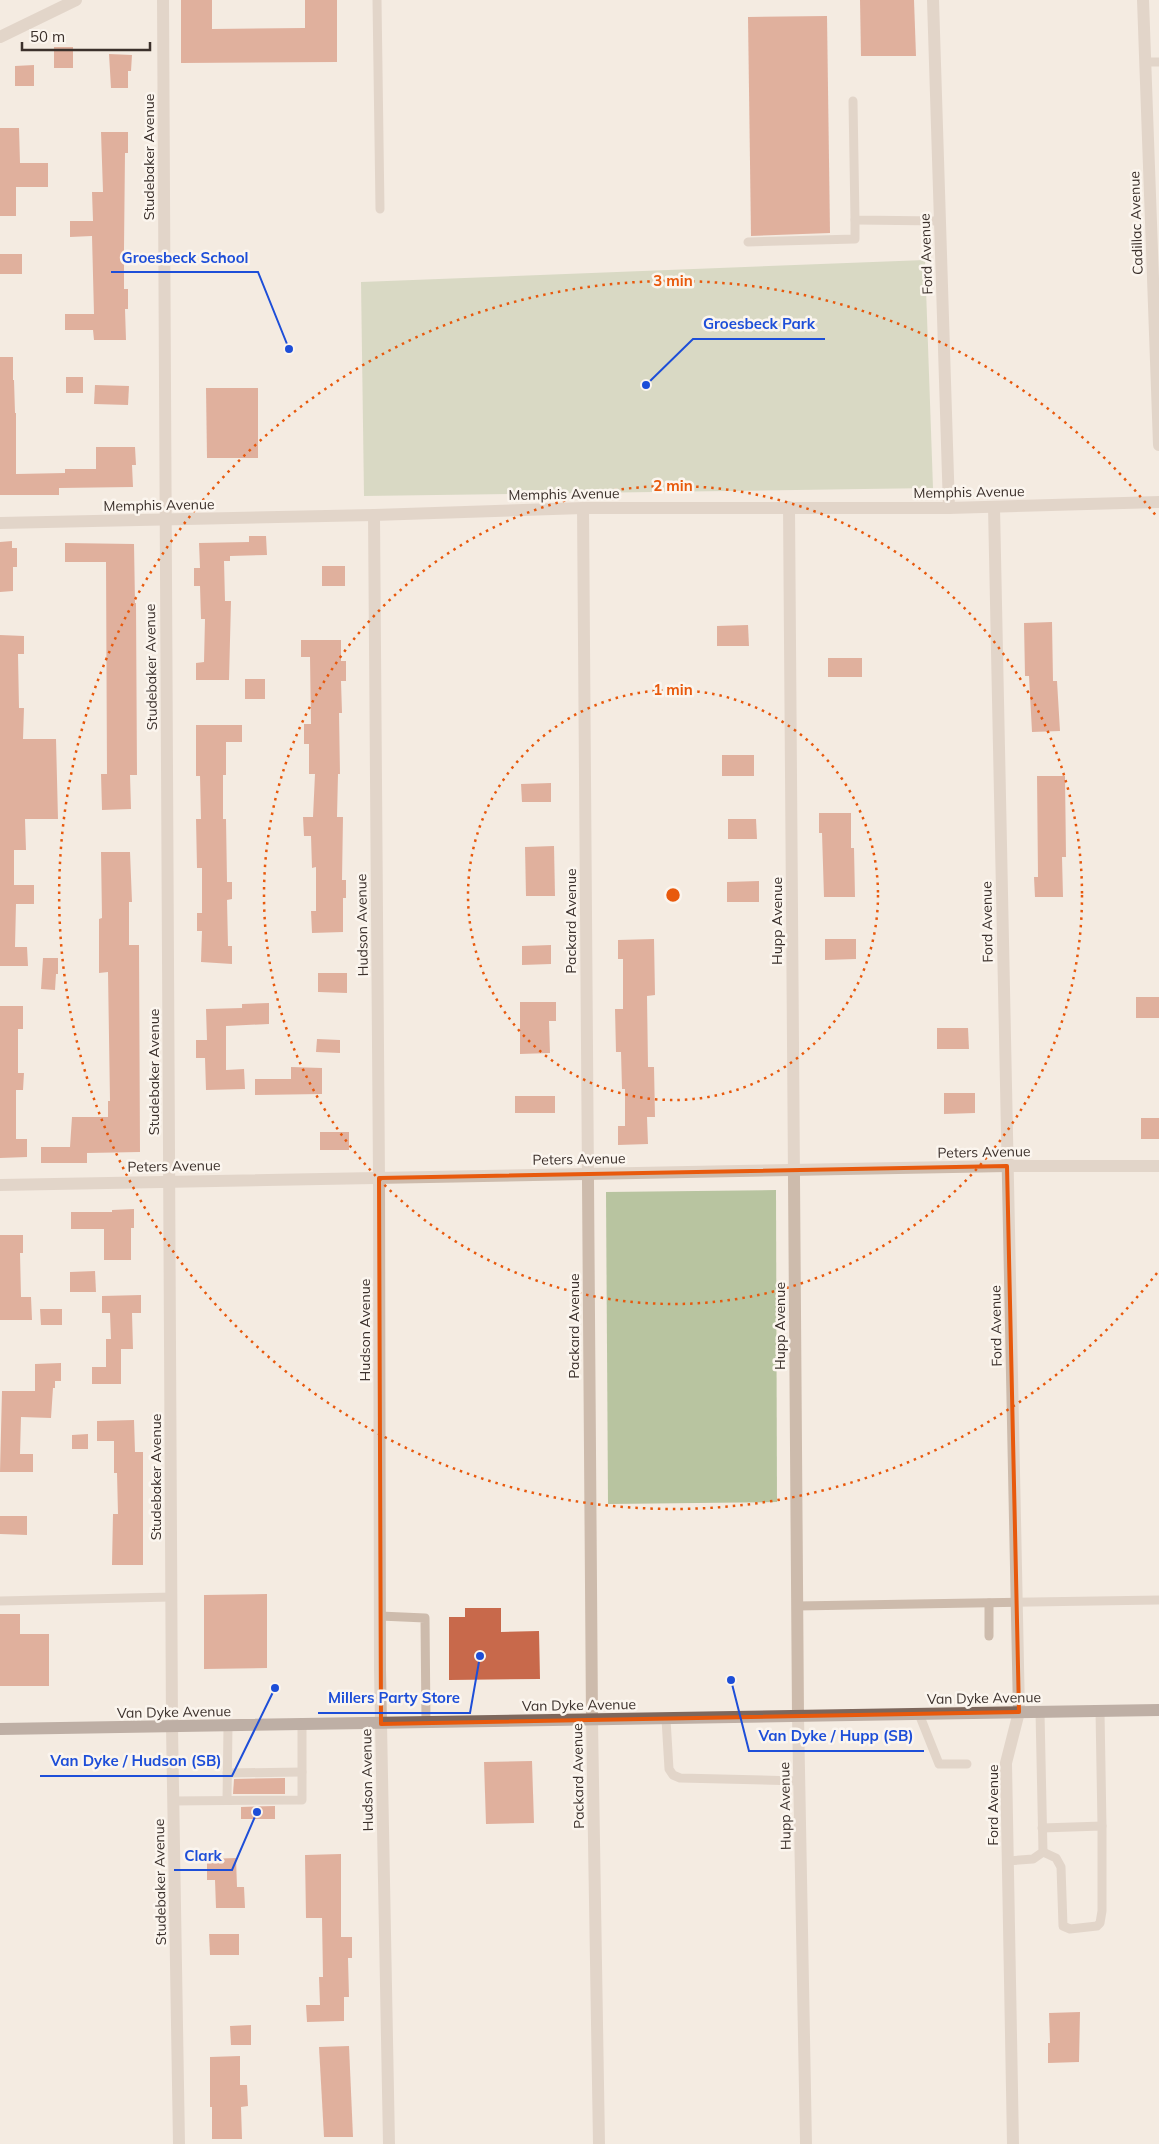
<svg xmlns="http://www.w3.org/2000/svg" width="1159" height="2144" viewBox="0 0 1159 2144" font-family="Mulish,sans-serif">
	<rect width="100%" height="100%" fill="#f4ebe1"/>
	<g fill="#b8c4a0">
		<polygon points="925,260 933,488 364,496 361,282"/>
		<polygon points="776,1190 777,1502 608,1504 606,1192"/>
	</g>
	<g fill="#c8694b">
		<polygon points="181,0 212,0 212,29 305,28 305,0 337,0 337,62 181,63"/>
		<polygon points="860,0 914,0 916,56 861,56"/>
		<polygon points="827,16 830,233 751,236 748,17"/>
		<rect x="54" y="47" width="19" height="21"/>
		<polygon points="109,54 132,55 131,71 128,71 128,88 111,88"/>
		<polygon points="34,65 34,86 15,86 15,66"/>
		<polygon points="0,128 19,128 20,163 48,163 48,187 16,187 16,216 0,216"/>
		<polygon points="101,132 128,132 128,153 125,153 124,248 124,289 128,289 128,309 125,309 126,340 94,340 93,330 65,330 65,314 94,314 92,236 70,237 70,221 93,221 92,192 103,192"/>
		<rect x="0" y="254" width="22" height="20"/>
		<polygon points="0,357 13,357 13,380 14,380 15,413 16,413 16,474 65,473 65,469 96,469 96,447 135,447 136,465 132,465 133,487 59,488 59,495 0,495"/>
		<rect x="66" y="377" width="17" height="16"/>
		<polygon points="95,385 129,386 128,405 94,404"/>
		<polygon points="206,388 258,388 258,458 207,458"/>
		<polygon points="249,536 266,536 267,555 230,556 230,561 224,561 225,601 231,601 229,680 196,680 196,663 204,662 205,619 201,619 200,586 194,586 194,568 200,568 199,543 249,542"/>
		<polygon points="12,541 12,548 17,548 17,567 13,567 13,591 0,592 0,542"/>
		<polygon points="65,543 134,544 135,603 136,603 137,775 130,775 131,809 102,810 101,774 107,774 106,562 65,562"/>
		<rect x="322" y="566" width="23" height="20"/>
		<polygon points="1052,622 1053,681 1057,681 1060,731 1032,732 1029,676 1025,676 1024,623"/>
		<polygon points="748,625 749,646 717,646 717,626"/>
		<polygon points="0,635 24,636 24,654 18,654 19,708 24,708 23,739 56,739 58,819 25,819 26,850 14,850 14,885 34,885 34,904 16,904 15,947 27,947 28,966 0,966"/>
		<polygon points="301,640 341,640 341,661 346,661 346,681 341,681 342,713 339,713 340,774 338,774 337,817 343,817 342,880 346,880 346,898 343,898 343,932 312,933 311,911 316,911 316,867 312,868 311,836 304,836 303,817 313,817 315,774 309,774 309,744 304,744 304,724 311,724 310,657 301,657"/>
		<rect x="828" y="658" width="34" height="19"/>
		<rect x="245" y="679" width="20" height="20"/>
		<polygon points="196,725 242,725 242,742 226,742 226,775 223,775 223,819 226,819 227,882 232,882 232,899 227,900 228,946 232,946 232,964 201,962 202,931 197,931 197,913 202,913 202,868 197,868 196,819 201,819 200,776 196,776"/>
		<rect x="722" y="755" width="32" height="21"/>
		<polygon points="1037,776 1065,776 1066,857 1062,857 1063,897 1035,897 1034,877 1038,877"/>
		<polygon points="551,783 551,802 522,802 521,784"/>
		<polygon points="819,813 851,813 851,848 854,848 855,897 824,897 822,833 819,833"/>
		<polygon points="728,819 756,819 757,839 728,839"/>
		<polygon points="554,846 555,896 526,896 525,847"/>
		<polygon points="101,852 130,852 132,902 129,902 129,945 139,945 140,1152 87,1153 87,1163 41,1163 41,1147 70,1147 72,1117 108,1117 108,1101 110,1101 108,972 99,973 99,919 102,918"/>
		<polygon points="759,881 759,902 727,902 727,882"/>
		<polygon points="654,939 655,995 647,996 648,1067 654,1067 655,1117 647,1117 648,1144 618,1145 618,1126 625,1126 625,1089 622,1089 621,1052 616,1052 615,1009 623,1009 623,959 618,959 618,940"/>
		<polygon points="825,939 856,939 856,959 825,960"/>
		<polygon points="551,945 551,964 522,965 522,946"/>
		<polygon points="43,958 58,958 58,974 56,974 55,990 41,989"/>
		<polygon points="318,973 347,973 347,993 318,992"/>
		<rect x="1136" y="997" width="23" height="21"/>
		<polygon points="520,1002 556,1002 556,1021 549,1021 550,1053 520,1054"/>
		<polygon points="269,1003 269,1024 226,1026 226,1070 244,1069 245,1089 206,1090 205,1058 196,1058 196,1040 207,1040 206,1009 242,1008 242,1004"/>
		<polygon points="0,1006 23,1006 23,1029 18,1029 18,1073 24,1073 23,1090 16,1090 16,1139 27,1139 27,1157 0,1158"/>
		<polygon points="937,1028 968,1028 969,1049 937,1049"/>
		<polygon points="317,1039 340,1040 340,1053 316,1052"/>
		<polygon points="291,1067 322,1068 322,1094 255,1095 255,1079 291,1079"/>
		<polygon points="944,1093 975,1093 975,1113 944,1114"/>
		<rect x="515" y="1096" width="40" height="17"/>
		<rect x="1141" y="1118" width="18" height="21"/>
		<rect x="320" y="1132" width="29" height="18"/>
		<polygon points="134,1209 134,1228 131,1228 131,1260 104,1260 104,1229 71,1229 71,1212 112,1212 112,1210"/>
		<polygon points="0,1235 23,1235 23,1253 20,1253 21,1297 31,1297 32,1320 0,1320"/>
		<polygon points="95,1271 96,1292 70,1292 70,1272"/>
		<polygon points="141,1295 141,1313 132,1313 133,1349 121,1349 121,1384 92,1384 92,1367 106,1367 106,1339 111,1339 110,1313 102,1313 102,1296"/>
		<polygon points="40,1309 62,1309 62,1325 41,1325"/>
		<polygon points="61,1363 61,1381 55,1381 55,1388 53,1388 51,1418 21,1417 20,1454 33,1454 33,1472 0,1472 2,1391 35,1391 35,1364"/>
		<polygon points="134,1420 135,1452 143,1452 143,1565 112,1565 113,1514 118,1514 117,1473 114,1473 114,1441 97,1441 97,1421"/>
		<polygon points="88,1434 88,1449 72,1449 72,1435"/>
		<polygon points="0,1516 27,1516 27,1535 0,1534"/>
		<polygon points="267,1594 267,1668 204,1669 204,1595"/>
		<polygon points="465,1608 501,1608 501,1632 539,1631 540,1679 449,1680 449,1617 465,1617"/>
		<polygon points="0,1614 20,1614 20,1634 49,1634 49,1686 0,1686"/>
		<polygon points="532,1761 534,1823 486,1824 484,1762"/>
		<polygon points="285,1778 285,1794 233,1794 234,1779"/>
		<polygon points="275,1806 275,1819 241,1819 241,1807"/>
		<polygon points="341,1854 341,1937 352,1937 352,1958 348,1958 349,1997 344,1997 344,2021 307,2022 306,2005 320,2005 319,1977 323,1977 322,1918 306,1918 305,1855"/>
		<polygon points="236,1858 237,1887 244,1887 245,1908 216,1908 215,1880 207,1880 207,1859"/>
		<polygon points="209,1934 239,1934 239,1955 210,1955"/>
		<polygon points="1080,2012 1079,2062 1048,2063 1048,2043 1050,2043 1049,2013"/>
		<polygon points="251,2025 251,2045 231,2045 230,2026"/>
		<polygon points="349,2046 353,2137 324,2137 319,2047"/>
		<polygon points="240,2056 240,2085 247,2085 248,2106 241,2107 242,2139 212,2139 212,2107 210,2107 210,2057"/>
	</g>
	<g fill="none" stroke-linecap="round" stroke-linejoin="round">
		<g stroke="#cdbbac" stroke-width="9">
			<polyline points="377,0 380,209"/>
			<polyline points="1146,62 1159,62"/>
			<polyline points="853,101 855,220 940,221"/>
			<polyline points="748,242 855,239 855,220"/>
			<polyline points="0,1601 172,1597"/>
			<polyline points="989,1603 989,1636"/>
			<polyline points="797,1606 1159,1600"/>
			<polyline points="380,1616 425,1618 426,1723"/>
			<polyline points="1100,1711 1102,1826"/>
			<polyline points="919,1714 939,1764 967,1764"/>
			<polyline points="666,1719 669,1769 673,1775 680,1778 799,1781"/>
			<polyline points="227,1773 302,1772"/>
			<polyline points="227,1800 228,1726"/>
			<polyline points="173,1801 302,1800 302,1725"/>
			<polyline points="1042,1828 1102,1826 1102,1911 1100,1923 1097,1926 1070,1929 1063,1926 1061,1867 1056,1858 1043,1852"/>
			<polyline points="1008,1861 1033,1859 1043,1852 1040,1712"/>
		</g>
		<g stroke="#cdbbac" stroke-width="12">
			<polyline points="163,0 172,1727 179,2144"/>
			<polyline points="933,0 949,508"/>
			<polyline points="1143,0 1159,445"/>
			<polyline points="0,37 76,0"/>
			<polyline points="789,507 798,1716 806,2144"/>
			<polyline points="994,507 1019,1712 1006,1763 1013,2144"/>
			<polyline points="583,508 592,1720 599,2144"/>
			<polyline points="374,515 379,1178 380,1670 389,2144"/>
			<polyline points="0,523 374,515 583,508 949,508 1159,502"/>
			<polyline points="0,1185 1007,1166 1159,1166"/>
		</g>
		<polyline stroke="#7d675c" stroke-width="12" points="0,1729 1159,1710"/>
	</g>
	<path d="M0 0H1159V2144H0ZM1007 1166 1019 1712 381 1724 379 1178Z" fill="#f4ebe1" fill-opacity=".55" fill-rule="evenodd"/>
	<path fill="none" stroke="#e8590c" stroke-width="4" stroke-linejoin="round" d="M1007 1166 1019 1712 381 1724 379 1178Z"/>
	<g fill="none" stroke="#e8590c" stroke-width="2.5" stroke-dasharray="2.5 5">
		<circle cx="673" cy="895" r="205"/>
		<circle cx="673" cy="895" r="409"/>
		<path d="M1157 1273A614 614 0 1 1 1157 517"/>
	</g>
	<g text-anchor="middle" stroke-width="5" stroke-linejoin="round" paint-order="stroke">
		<g font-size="14" fill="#3b302b" stroke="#fbf5ee">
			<text transform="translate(149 157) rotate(-90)" y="5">Studebaker Avenue</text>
			<text transform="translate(1136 223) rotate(-92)" y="5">Cadillac Avenue</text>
			<text transform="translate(926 254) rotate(-92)" y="5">Ford Avenue</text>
			<text transform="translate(969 492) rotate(-1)" y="5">Memphis Avenue</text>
			<text transform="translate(564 494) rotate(-1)" y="5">Memphis Avenue</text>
			<text transform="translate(159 505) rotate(-1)" y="5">Memphis Avenue</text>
			<text transform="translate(151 667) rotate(-91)" y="5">Studebaker Avenue</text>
			<text transform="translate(571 921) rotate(-90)" y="5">Packard Avenue</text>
			<text transform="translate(777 921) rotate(-90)" y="5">Hupp Avenue</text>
			<text transform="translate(987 922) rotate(-91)" y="5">Ford Avenue</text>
			<text transform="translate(362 925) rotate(-91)" y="5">Hudson Avenue</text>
			<text transform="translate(154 1072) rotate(-90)" y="5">Studebaker Avenue</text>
			<text transform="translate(984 1152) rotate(-1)" y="5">Peters Avenue</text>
			<text transform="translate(579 1159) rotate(-1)" y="5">Peters Avenue</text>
			<text transform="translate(174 1166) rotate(-1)" y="5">Peters Avenue</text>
			<text transform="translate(574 1326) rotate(-90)" y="5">Packard Avenue</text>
			<text transform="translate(780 1326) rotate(-90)" y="5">Hupp Avenue</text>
			<text transform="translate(996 1326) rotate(-91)" y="5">Ford Avenue</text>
			<text transform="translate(365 1330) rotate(-90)" y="5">Hudson Avenue</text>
			<text transform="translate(156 1477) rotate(-90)" y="5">Studebaker Avenue</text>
			<text transform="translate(984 1698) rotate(-1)" y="5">Van Dyke Avenue</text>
			<text transform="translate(579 1705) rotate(-1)" y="5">Van Dyke Avenue</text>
			<text transform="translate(174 1712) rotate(-1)" y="5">Van Dyke Avenue</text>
			<text transform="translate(578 1776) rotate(-91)" y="5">Packard Avenue</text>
			<text transform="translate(367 1780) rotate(-91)" y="5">Hudson Avenue</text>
			<text transform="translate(993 1805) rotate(-90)" y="5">Ford Avenue</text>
			<text transform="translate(785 1806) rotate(-91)" y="5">Hupp Avenue</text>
			<text transform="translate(160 1882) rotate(-91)" y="5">Studebaker Avenue</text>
		</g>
	</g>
	<circle cx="673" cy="895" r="8" fill="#e8590c" stroke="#fbf5ee" stroke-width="2.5"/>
	<g font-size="15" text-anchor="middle" font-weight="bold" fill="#e8590c" stroke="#fbf5ee" stroke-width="5" stroke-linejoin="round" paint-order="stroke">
		<text x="673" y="286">3 min</text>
		<text x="673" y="491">2 min</text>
		<text x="673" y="695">1 min</text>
	</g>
	<path fill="none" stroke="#1d4ed8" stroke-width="2" d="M289 349L258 272H111M646 385L693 339H825M480 1656L470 1713H318M731 1680L749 1751H924M275 1688L232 1776H40M257 1812L232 1870H174"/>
	<g fill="#1d4ed8" stroke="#fbf5ee" stroke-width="2">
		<circle cx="289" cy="349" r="5"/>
		<circle cx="646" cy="385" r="5"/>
		<circle cx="480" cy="1656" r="5"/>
		<circle cx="731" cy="1680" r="5"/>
		<circle cx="275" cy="1688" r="5"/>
		<circle cx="257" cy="1812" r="5"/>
	</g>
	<g font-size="15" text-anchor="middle" font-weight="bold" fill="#1d4ed8" stroke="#fbf5ee" stroke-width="5" stroke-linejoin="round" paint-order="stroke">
		<text x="185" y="263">Groesbeck School</text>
		<text x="759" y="329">Groesbeck Park</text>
		<text x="394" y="1703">Millers Party Store</text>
		<text x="836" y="1741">Van Dyke / Hupp (SB)</text>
		<text x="136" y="1766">Van Dyke / Hudson (SB)</text>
		<text x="203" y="1861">Clark</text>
	</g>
	<path d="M22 42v8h128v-8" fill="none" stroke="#3b302b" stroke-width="2.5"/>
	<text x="30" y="42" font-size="15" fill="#3b302b" stroke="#fbf5ee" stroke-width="4" paint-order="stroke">50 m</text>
</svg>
